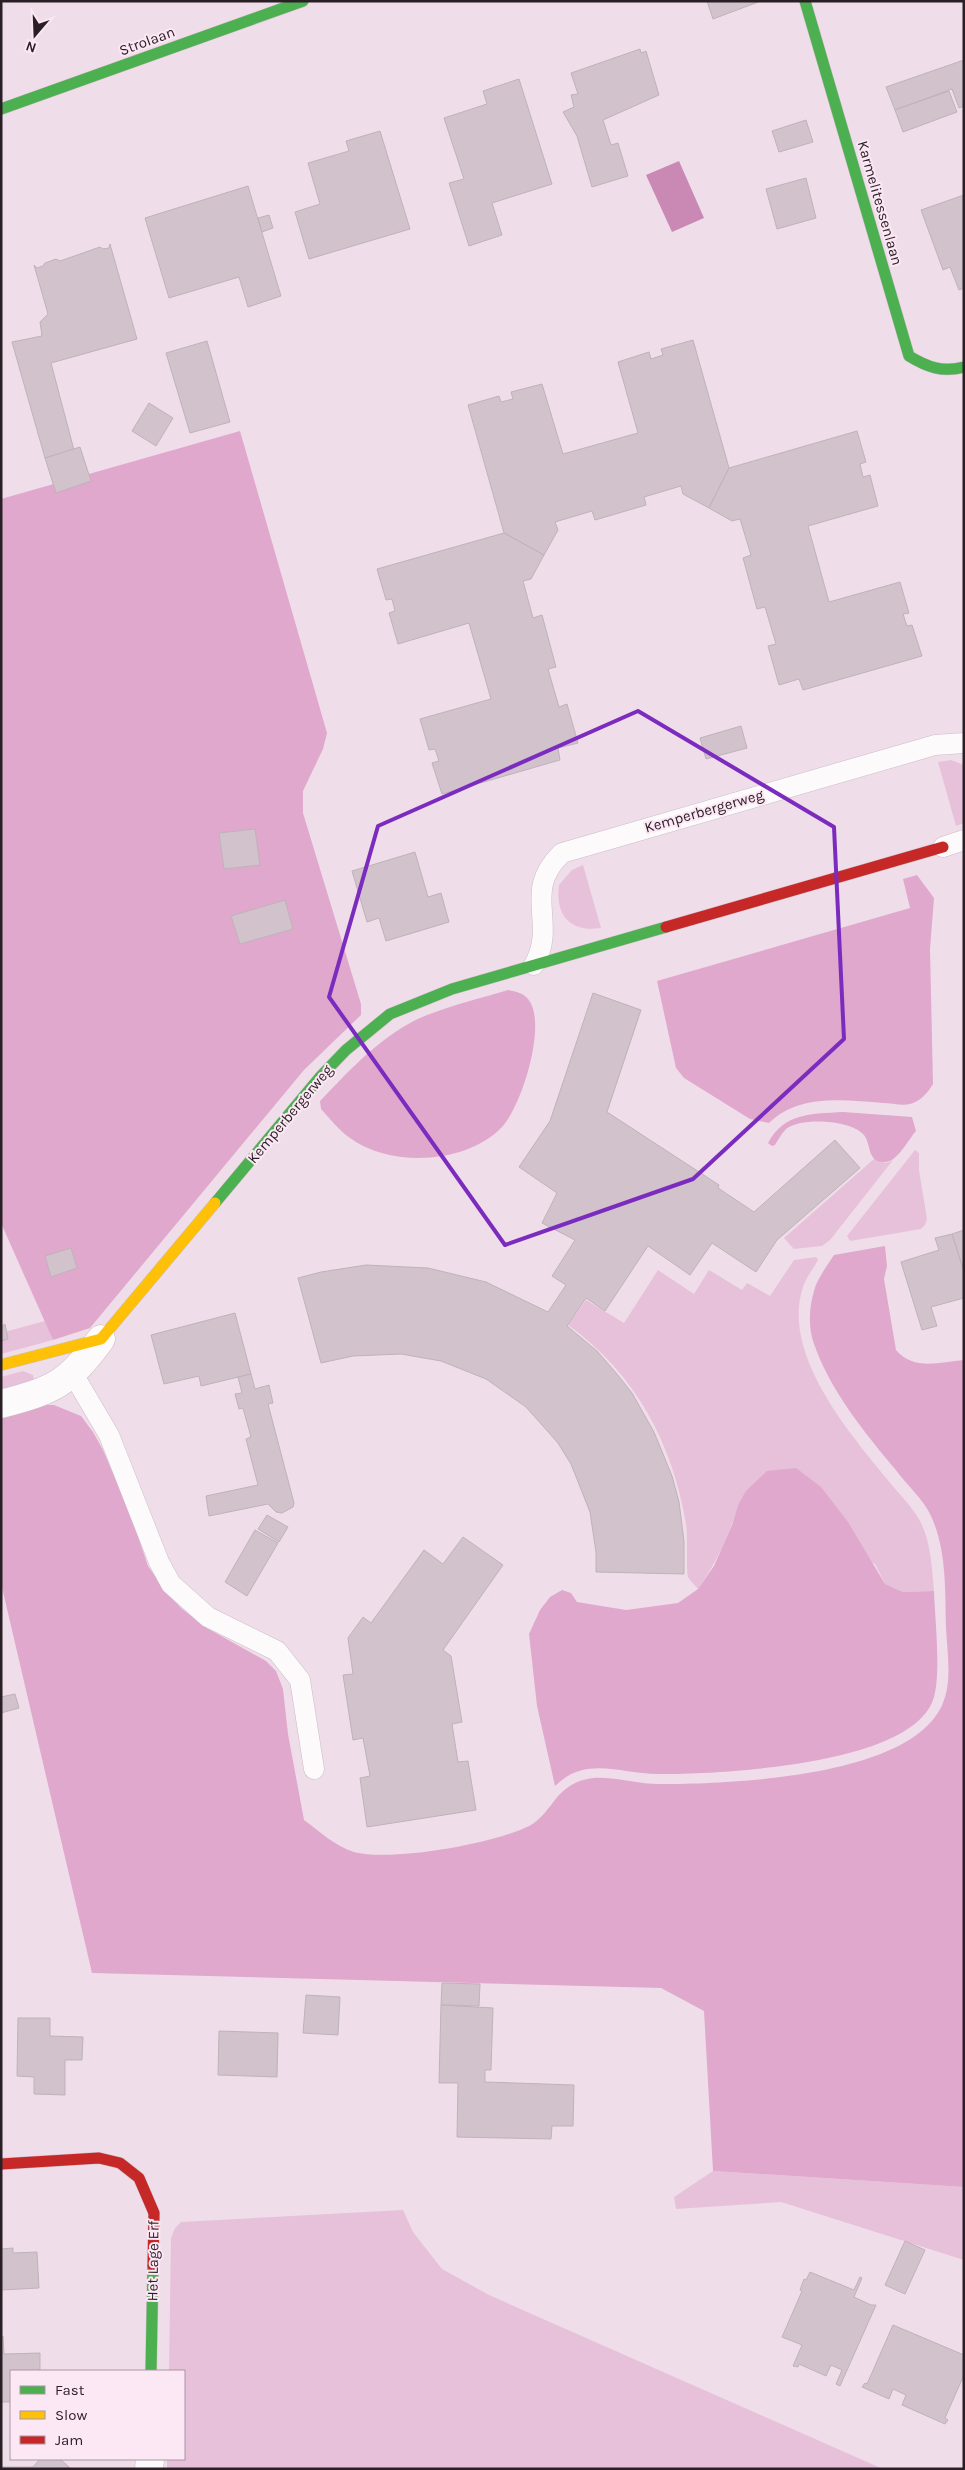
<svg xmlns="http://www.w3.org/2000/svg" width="965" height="2470" viewBox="0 0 965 2470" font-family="Karla,sans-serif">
	<rect width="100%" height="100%" fill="#efdee9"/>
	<g fill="#e7c1d9">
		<polygon points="951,760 964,765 964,823 956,826 938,762"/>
		<path d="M583 865 601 928C570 933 555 915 559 885L572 870Z"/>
		<polygon points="915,1150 919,1153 919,1170 927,1219 925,1225 921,1229 850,1241 847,1236"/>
		<polygon points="874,1159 886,1163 893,1160 830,1240 822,1246 794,1249 784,1238"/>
		<path d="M816 1257 818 1260C813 1269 806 1278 803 1287 781 1353 848 1431 887 1479 897 1492 912 1506 920 1521 931 1542 932 1568 934 1591L903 1592 885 1584 875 1564 738 1505C729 1536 716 1563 698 1589 695 1585 690 1581 688 1577 686 1572 688 1535 686 1524 673 1444 635 1373 568 1325L586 1300 624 1323 658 1270 694 1294 709 1270 742 1290 747 1283 770 1296 794 1260Z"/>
		<polygon points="45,1321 53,1340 1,1354 1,1333"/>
		<polygon points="23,1371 33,1375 34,1381 1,1393 1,1377"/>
		<polygon points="713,2171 964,2187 964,2260 781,2202 676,2209 674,2197"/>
		<polygon points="403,2210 413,2232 442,2269 489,2295 883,2469 167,2469 167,2459 184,2459 184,2371 169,2371 171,2238 175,2228 181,2222"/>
	</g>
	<g fill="#e0a8cd">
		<polygon points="240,431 327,733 323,749 303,791 303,813 361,1004 361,1015 304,1070 90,1328 53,1340 1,1223 1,499"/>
		<path d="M917 875 934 898 930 949 933 1084C928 1093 919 1102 910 1104 902 1106 891 1103 883 1103 843 1100 799 1094 769 1123L750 1119 684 1078 676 1068 657 981 910 908 903 879Z"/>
		<path d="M508 990C514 991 524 993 528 999 548 1022 522 1106 502 1127 467 1164 391 1168 350 1138 340 1131 330 1119 321 1109L320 1101C352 1068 383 1033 427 1015 453 1005 481 998 508 990Z"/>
		<path d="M843 1112 912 1117 916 1131C908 1140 897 1163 884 1162 866 1162 872 1143 863 1134 850 1120 801 1117 786 1129 782 1133 778 1140 775 1145L772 1146 768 1143C785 1112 812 1114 843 1112Z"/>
		<path d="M885 1246 887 1266 884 1279 896 1350C914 1371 939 1362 964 1360V2187L713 2171 704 2011 661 1988 92 1973 1 1583V1415L38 1405H54L81 1416 93 1432 103 1450 130 1513 148 1566 165 1591 181 1608 205 1627 266 1661 276 1671 283 1689 288 1734 304 1820C318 1830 336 1847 354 1852 392 1862 493 1844 529 1826 540 1821 550 1806 558 1796 588 1764 621 1784 659 1784 728 1784 918 1778 944 1700 952 1679 947 1650 946 1628 945 1591 947 1551 931 1516 924 1500 906 1484 895 1469 864 1432 830 1390 814 1344 808 1328 809 1308 814 1291 817 1279 827 1266 834 1255Z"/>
		<path d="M796 1468 821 1487 848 1522 885 1584 903 1592 934 1591C935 1619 941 1672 934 1697 915 1766 718 1774 658 1774 621 1774 586 1755 555 1786L537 1706 529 1634 540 1610 550 1597 562 1590 571 1593 577 1602 626 1610 678 1603 698 1589 714 1566 732 1525 738 1505 746 1491 767 1471Z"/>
	</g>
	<polygon fill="#c989b4" points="679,161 704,218 672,232 646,175"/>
	<g fill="#d1c2cb" stroke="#bfb2ba">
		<polygon points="707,1 761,1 713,19"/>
		<polygon points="640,49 641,53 646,51 659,95 603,120 611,145 618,143 628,176 592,187 577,136 563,112 574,107 571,95 578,94 571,73"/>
		<polygon points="964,60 964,106 959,108 952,89 895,110 886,87"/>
		<polygon points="519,79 552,184 492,203 502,235 469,246 449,183 464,179 444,118 487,104 483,91"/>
		<polygon points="949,91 957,112 903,132 895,110"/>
		<polygon points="806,120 813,142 779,152 772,131"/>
		<polygon points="380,131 410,229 309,259 295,212 320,204 308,163 349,151 346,141"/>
		<polygon points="806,178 816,218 777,229 766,189"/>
		<polygon points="248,186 281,296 248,307 239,277 169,298 145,218"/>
		<polygon points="964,195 964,288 959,290 950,267 943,270 921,210"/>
		<polygon points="269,215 273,228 262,232 258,218"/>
		<polygon points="110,244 137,339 51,363 74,450 45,458 12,342 42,336 40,322 48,314 34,265 37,268 43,266 45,263 56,259 60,261 100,247 103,249 109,248"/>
		<polygon points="693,340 729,468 709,508 683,494 681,486 644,497 646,505 595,520 592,511 555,522 558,530 544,555 504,533 468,405 499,396 501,402 513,399 511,392 542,384 563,454 638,433 618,362 649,352 651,359 663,355 661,349"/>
		<polygon points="207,341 230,422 190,433 166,353"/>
		<polygon points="149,403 173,418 156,446 132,431"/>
		<polygon points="857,431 866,462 860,464 863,477 870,475 878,506 808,526 829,602 900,582 909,613 903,614 907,626 912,625 922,656 803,690 799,679 779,685 768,646 776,644 765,607 757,609 743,558 751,555 740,519 732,521 709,508 729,468"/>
		<polygon points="80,447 91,481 56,493 45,458"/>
		<polygon points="504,533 544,555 531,579 523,581 533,618 542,615 556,667 548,669 559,707 567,704 578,743 558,748 560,760 442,794 432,763 439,761 435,749 429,750 420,719 491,699 469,623 398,644 389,613 395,611 392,599 386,600 377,569"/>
		<polygon points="741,726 747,748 706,759 700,738"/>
		<polygon points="255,829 260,865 224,869 219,833"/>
		<polygon points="415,852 428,897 441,893 449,922 386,941 379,918 367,922 352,871"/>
		<polygon points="285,900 293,929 240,944 231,916"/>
		<polygon points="593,993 641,1010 607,1112 719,1185 718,1188 754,1212 835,1140 860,1168 777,1240 756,1272 712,1243 690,1275 648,1246 605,1311 586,1298 567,1326 597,1351 617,1374 632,1393 654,1432 672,1476 679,1502 684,1541 684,1574 596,1572 596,1552 590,1512 571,1464 558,1443 526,1407 486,1379 441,1361 401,1354 353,1356 321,1363 298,1278 321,1272 366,1265 428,1268 486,1282 548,1312 566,1285 552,1276 575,1240 542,1223 557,1193 519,1167 550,1121"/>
		<polygon points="964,1230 964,1272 952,1234"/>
		<polygon points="952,1234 964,1272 964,1298 931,1307 937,1326 922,1330 901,1262 939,1250 935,1238"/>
		<polygon points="71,1248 77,1268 51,1277 45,1256"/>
		<polygon points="235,1313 251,1374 201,1386 199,1376 164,1384 151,1335"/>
		<polygon points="5,1324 8,1339 1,1341 1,1327"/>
		<polygon points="251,1374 255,1389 269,1385 273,1403 268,1404 294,1503 293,1507 282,1513 276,1512 268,1504 209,1516 206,1496 258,1485 246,1439 251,1437 243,1408 239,1409 235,1394 242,1393 238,1377"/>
		<polygon points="267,1515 288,1527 279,1542 258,1529"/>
		<polygon points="255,1530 278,1543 247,1596 225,1582"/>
		<polygon points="463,1537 503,1565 443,1650 451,1656 462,1722 452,1724 458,1762 468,1761 476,1810 367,1827 360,1778 370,1776 363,1738 353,1740 343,1675 353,1674 348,1638 363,1617 371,1623 424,1550 443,1564"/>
		<polygon points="15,1694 19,1708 1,1713 1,1697"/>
		<polygon points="442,1983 480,1984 479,2006 441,2005"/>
		<polygon points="306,1995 340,1997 338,2035 303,2033"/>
		<polygon points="441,2005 493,2008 491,2070 485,2070 485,2082 574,2085 573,2126 552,2126 551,2139 457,2137 458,2083 439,2083"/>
		<polygon points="18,2018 50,2018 50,2036 83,2037 82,2060 65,2060 65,2095 34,2094 34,2077 17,2076"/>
		<polygon points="219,2031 278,2033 277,2077 218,2075"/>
		<polygon points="905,2241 925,2250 905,2294 885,2285"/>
		<polygon points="13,2248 13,2253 37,2252 39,2288 1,2290 1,2249"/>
		<polygon points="810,2272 854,2290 860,2277 862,2278 854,2297 871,2305 876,2305 840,2386 836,2384 842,2370 831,2365 826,2376 799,2364 798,2367 793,2366 802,2345 782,2337 802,2291 800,2290 804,2279 806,2280"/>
		<polygon points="893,2325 964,2355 964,2375 945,2418 948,2420 945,2424 902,2405 906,2395 893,2389 889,2399 862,2387 865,2383 867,2384"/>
		<polygon points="1,2336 3,2336 4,2354 40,2353 40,2371 11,2371 11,2402 1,2402"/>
		<polygon points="40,2459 60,2459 70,2468 1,2469 1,2467 33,2467"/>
	</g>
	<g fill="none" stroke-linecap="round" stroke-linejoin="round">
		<g stroke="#cabcc5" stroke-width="21">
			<g id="lane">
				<polyline points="943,847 964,840"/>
				<path d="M534 965C558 922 521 892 562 853L935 745 964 743"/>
				<polyline points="73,1374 109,1435 159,1562 171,1584 208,1617 277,1651 300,1680 314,1769"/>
			</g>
		</g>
		<g stroke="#cabcc5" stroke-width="29">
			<g id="street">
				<path d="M1 1404C54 1390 68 1384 101 1339"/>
				<polyline points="149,2469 150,2459"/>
			</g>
		</g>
		<g stroke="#cabcc5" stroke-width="12">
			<g id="fast">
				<path d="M805 1 909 356C927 367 943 373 964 367"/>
				<polyline points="1,109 303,1"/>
				<polyline points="215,1203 320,1077 346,1050 390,1014 452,989 666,927"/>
				<polyline points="151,2371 153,2266"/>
			</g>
		</g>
		<g stroke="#cabcc5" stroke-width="12">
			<polyline id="slow" points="1,1365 101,1339 215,1203"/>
		</g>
		<g stroke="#cabcc5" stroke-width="12">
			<g id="jam">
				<polyline points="666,927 943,847"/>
				<polyline points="1,2164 99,2158 120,2163 139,2178 154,2213 153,2266"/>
			</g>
		</g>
		<use href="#lane" stroke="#fdfafc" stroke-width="20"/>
		<use href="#street" stroke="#fdfafc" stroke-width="28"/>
		<use href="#fast" stroke="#4caf50" stroke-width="11"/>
		<use href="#slow" stroke="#ffc107" stroke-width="11"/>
		<use href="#jam" stroke="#c62828" stroke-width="11"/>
	</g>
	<path fill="none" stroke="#7b2cbf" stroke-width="4" stroke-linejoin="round" d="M638 711 834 827 844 1039 693 1179 505 1245 329 997 378 826Z"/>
	<g text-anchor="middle" stroke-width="4" stroke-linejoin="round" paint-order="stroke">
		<g font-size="15" fill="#2b1f26" stroke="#fce7f4">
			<text transform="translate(147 41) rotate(-20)" y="5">Strolaan</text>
			<text transform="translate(880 203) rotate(74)" y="5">Karmelitessenlaan</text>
			<text transform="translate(704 811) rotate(-16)" y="5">Kemperbergerweg</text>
			<text transform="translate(290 1114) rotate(-50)" y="5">Kemperbergerweg</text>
			<text transform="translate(153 2261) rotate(-89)" y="5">Het Lage Erf</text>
		</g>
	</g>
	<rect width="965" height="2470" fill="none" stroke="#2b1f26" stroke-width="5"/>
	<rect x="10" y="2370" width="175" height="90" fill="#fce7f4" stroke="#a897a2"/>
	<rect x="20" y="2386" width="25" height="8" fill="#4caf50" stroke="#a897a2"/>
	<text x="55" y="2395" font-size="15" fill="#2b1f26">Fast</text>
	<rect x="20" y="2411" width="25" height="8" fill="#ffc107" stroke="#a897a2"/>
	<text x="55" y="2420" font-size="15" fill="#2b1f26">Slow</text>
	<rect x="20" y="2436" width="25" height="8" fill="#c62828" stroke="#a897a2"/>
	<text x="55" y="2445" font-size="15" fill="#2b1f26">Jam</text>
	<g transform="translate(35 35) rotate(199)" stroke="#fce7f4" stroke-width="4" paint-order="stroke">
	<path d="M0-4L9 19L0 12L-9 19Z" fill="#2b1f26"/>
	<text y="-8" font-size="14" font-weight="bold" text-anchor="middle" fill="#2b1f26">N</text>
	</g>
</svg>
